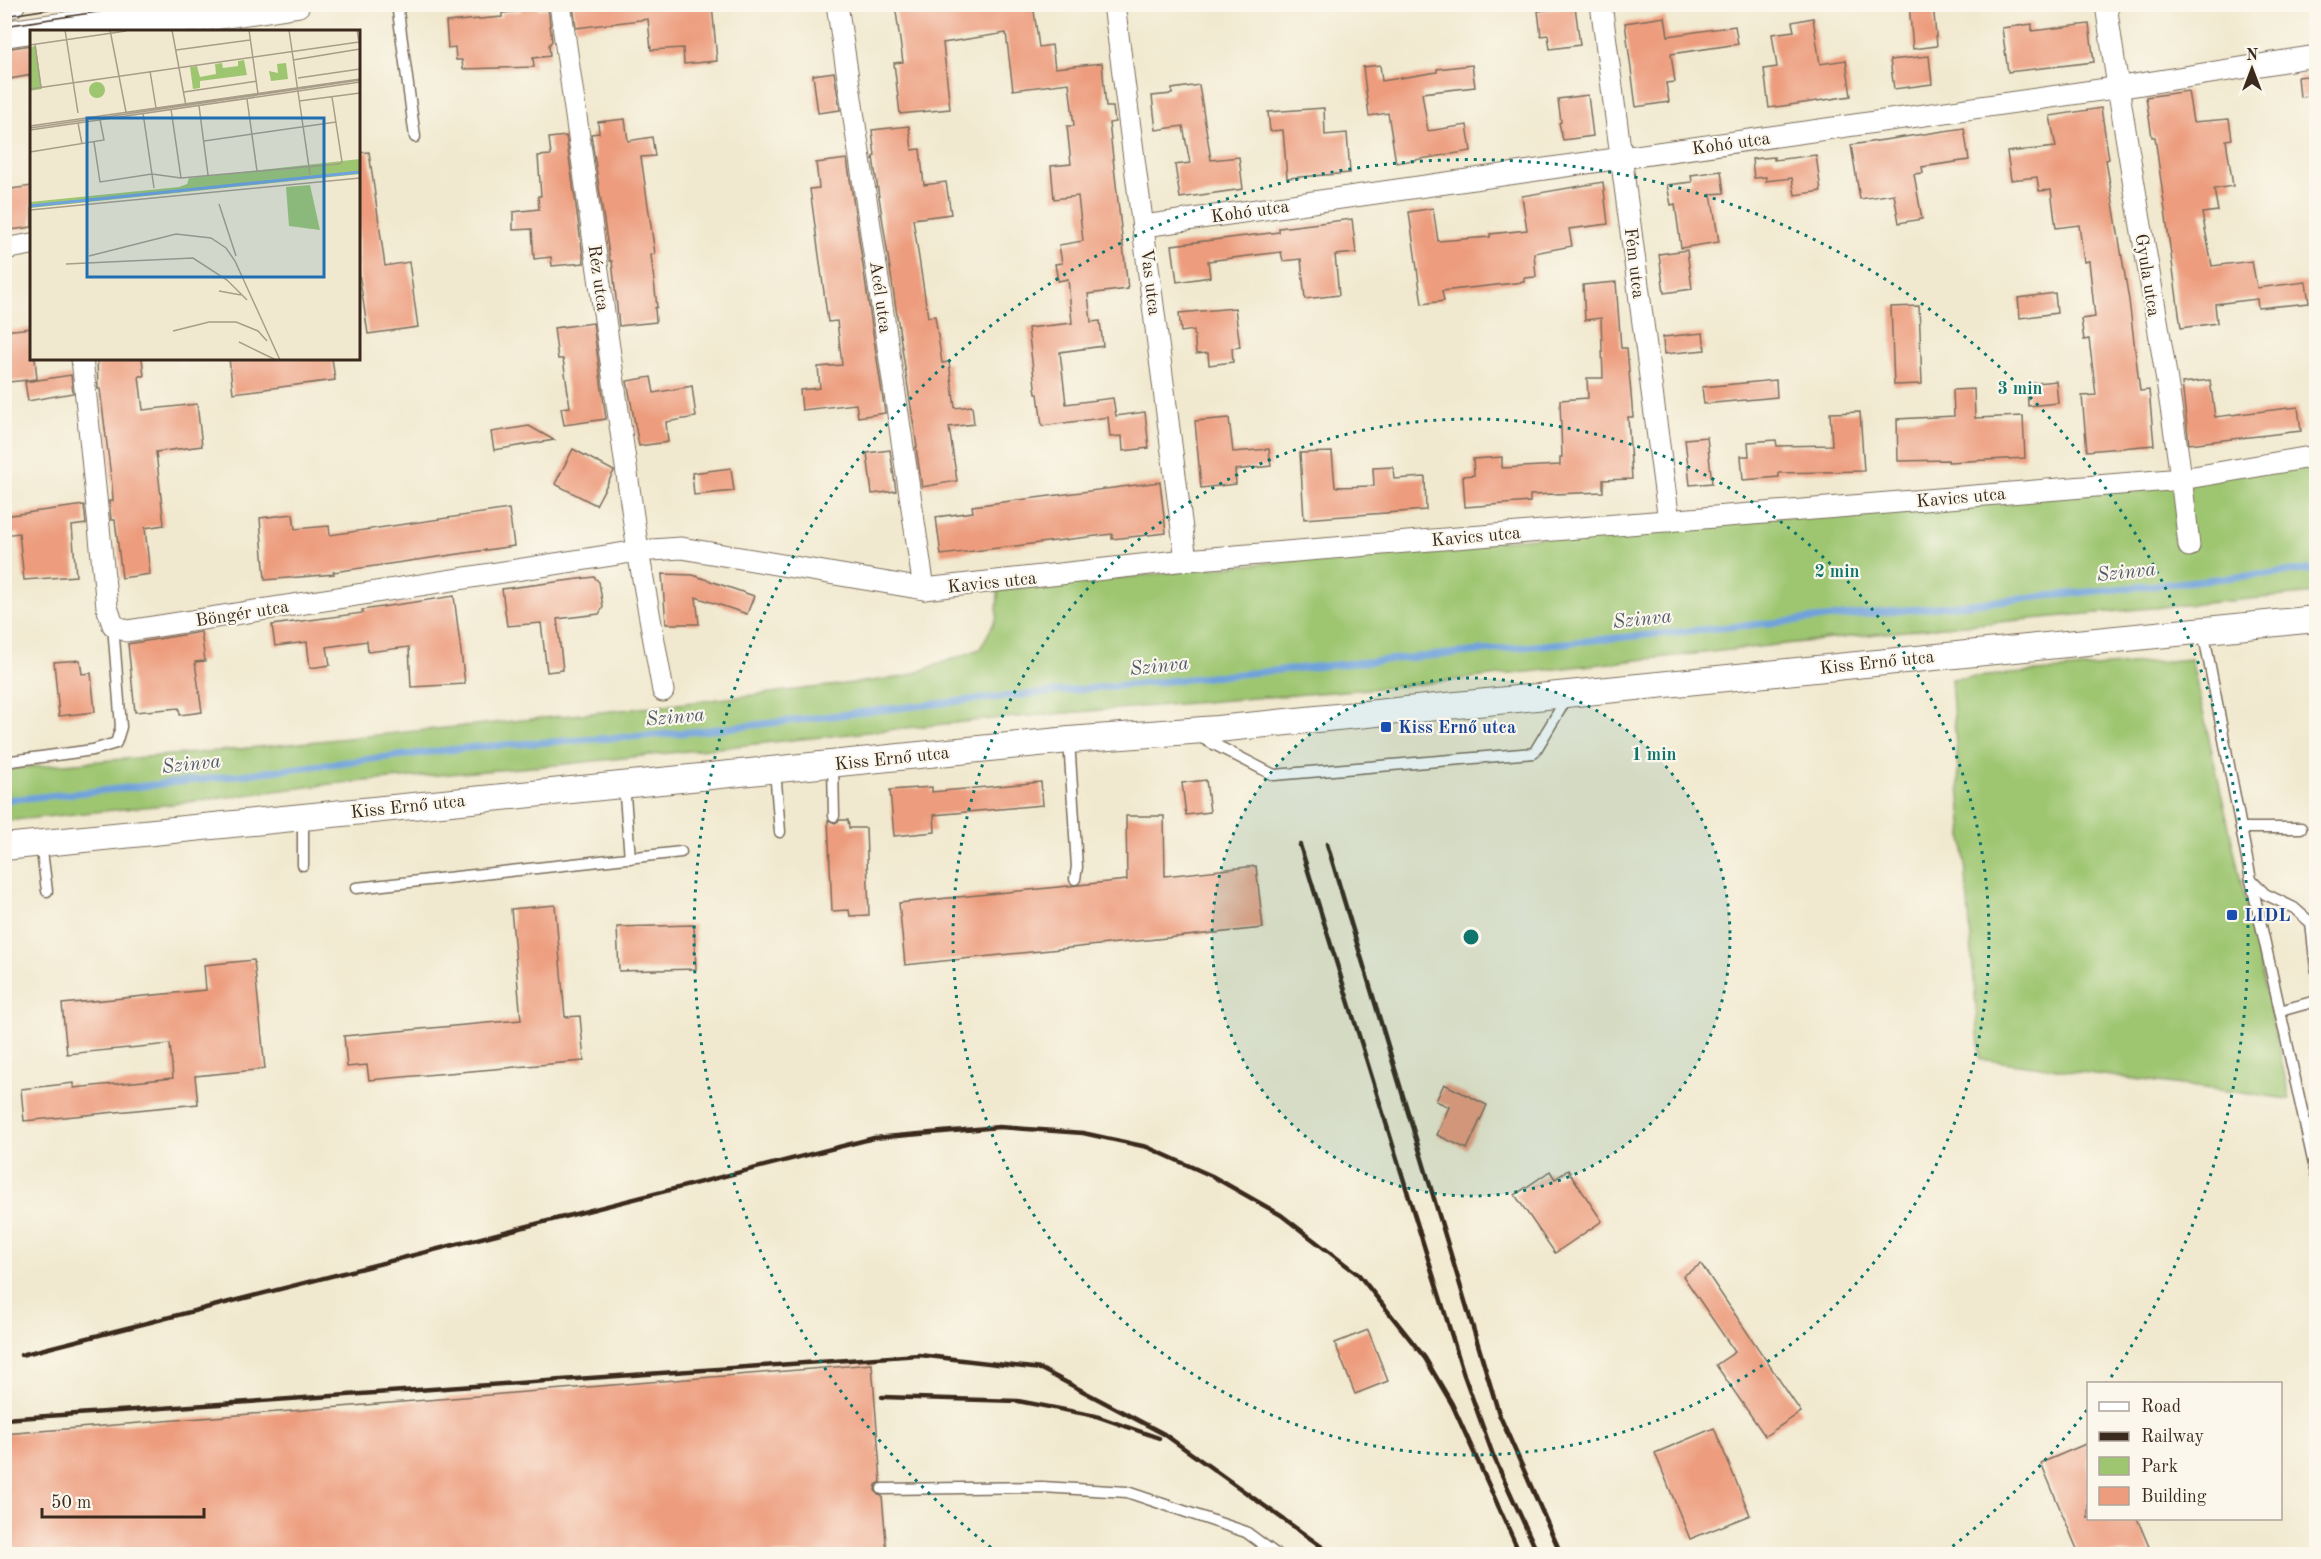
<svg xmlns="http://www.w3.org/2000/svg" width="2321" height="1559" viewBox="0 0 2321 1559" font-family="'Old Standard TT',serif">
	<rect width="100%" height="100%" fill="#fbf7ec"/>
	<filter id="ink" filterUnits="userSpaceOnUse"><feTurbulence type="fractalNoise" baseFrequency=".0167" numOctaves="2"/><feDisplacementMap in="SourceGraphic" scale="12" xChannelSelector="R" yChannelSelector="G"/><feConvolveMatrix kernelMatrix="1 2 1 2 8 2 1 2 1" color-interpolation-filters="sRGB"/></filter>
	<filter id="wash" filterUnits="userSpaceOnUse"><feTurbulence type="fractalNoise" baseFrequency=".008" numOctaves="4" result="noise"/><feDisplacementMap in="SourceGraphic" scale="24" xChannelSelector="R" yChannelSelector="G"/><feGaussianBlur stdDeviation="1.35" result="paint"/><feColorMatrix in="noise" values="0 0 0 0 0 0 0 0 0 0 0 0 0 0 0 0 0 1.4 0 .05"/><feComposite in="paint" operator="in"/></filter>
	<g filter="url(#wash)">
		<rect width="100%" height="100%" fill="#f1e9cf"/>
		<g fill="#9ec671" stroke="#6c7848" stroke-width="1.5">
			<polygon points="2316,466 2316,593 1932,628 1381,688 991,719 556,765 330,784 164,805 5,821 5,769 219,751 661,706 904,677 980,649 997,617 998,590 1294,560"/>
			<polygon points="2191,659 2290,1099 1980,1059 1951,679"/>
		</g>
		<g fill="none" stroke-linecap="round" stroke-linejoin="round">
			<path stroke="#70a2db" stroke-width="7" d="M4 800C156 787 306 766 457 749 534 741 612 740 690 732 787 722 883 709 980 699 1426 656 1871 615 2316 569"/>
		</g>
		<g id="blocks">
			<g fill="#ed9d7e">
				<polygon points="520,4 538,4 538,9 548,8 552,41 549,45 550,56 533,58 534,67 463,69 462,60 456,60 455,47 448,48 446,22 502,17 502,13 521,11"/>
				<polygon points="584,4 712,4 717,61 684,64 683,48 651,50 648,19 576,28 573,6"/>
				<polygon points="895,4 974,4 975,10 1012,4 1033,4 1039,47 1052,45 1055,68 1102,63 1106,107 1113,107 1115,122 1109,123 1128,289 1088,294 1091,322 1100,321 1103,346 1060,352 1066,404 1113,398 1116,416 1145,412 1149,448 1123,451 1122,436 1110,437 1108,417 1042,426 1038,394 1036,394 1028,328 1072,323 1068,279 1058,281 1055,264 1062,263 1059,245 1083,241 1078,196 1054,199 1051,166 1071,164 1067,126 1074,126 1069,83 1013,90 1006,33 943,43 950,109 900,114 894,63 903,62"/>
				<polygon points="1909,4 1933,4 1937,46 1913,49"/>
				<polygon points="1575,6 1580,45 1550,49 1548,35 1541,36 1538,11"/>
				<polygon points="1665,17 1668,36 1735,26 1738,44 1671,54 1675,82 1666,83 1669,102 1636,107 1625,23"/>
				<polygon points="1813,18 1820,64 1846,60 1851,96 1769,108 1764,69 1777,67 1772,34 1794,31 1792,22"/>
				<polygon points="2032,24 2032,31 2089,24 2094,62 2008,72 2002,28"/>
				<polygon points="32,45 32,75 4,80 4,49"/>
				<polygon points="1929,56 1932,84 1894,89 1890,60"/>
				<polygon points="1380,65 1382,81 1437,72 1437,69 1472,65 1475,87 1422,93 1428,131 1467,125 1471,151 1396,163 1388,113 1369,116 1363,67"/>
				<polygon points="834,72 840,110 818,113 813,75"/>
				<polygon points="2316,75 2316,95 2300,97 2298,77"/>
				<polygon points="1199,85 1211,160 1239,157 1243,189 1180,198 1175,165 1190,163 1183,126 1156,130 1152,96 1172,94 1172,89"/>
				<polygon points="2188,91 2193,122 2229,119 2232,139 2226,140 2233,186 2214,189 2218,211 2202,213 2212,266 2252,261 2257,288 2306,282 2309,303 2258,308 2257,299 2215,304 2217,323 2181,328 2155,137 2152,137 2146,97"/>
				<polygon points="1588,95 1593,136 1563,140 1559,123 1561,122 1558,99"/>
				<polygon points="1324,108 1325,135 1347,133 1350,173 1287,178 1283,130 1270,131 1268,112"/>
				<polygon points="2101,108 2109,159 2106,160 2129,300 2140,391 2149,390 2154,445 2087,451 2082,396 2096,395 2089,339 2084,340 2081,319 2095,317 2089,261 2084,262 2079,225 2056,228 2051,190 2039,191 2037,177 2011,180 2007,152 2056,147 2050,116"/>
				<polygon points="625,119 628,141 652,137 655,156 641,157 655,254 651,255 657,307 655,308 656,322 619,326 612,261 610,261 591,134 599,133 598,122"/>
				<polygon points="909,126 912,150 920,149 924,185 946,182 951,214 913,219 928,317 935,316 942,363 949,362 955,408 972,406 974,424 949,427 957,481 922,487 916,447 917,447 873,157 875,156 872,130"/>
				<polygon points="1964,128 1969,160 1922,167 1923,173 1914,174 1922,219 1899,223 1894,194 1860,199 1851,145"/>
				<polygon points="566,136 584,263 552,266 551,257 534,259 532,229 513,230 513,212 539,209 538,196 541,196 538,156 551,155 549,138"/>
				<polygon points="369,152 385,266 409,262 418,327 368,334 358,266 358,153"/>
				<polygon points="1816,155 1821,191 1795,195 1792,178 1766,181 1766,177 1754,178 1752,159 1774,157 1774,160"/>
				<polygon points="847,159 885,413 858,417 856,404 802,410 800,390 820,388 818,367 842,365 837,321 828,322 810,189 819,188 816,163"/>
				<polygon points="1721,171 1724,193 1711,194 1719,242 1681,248 1675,204 1671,205 1667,185 1692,182 1691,175"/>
				<polygon points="1603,182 1608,224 1569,229 1572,246 1534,253 1536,277 1524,278 1524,282 1442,291 1444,301 1422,304 1409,212 1433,208 1438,241 1490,237 1490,234 1527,230 1522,196"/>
				<polygon points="32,186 32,227 4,231 4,190"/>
				<polygon points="1352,219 1356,253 1335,255 1339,295 1305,299 1301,259 1283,261 1281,252 1208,261 1210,277 1177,282 1172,245 1279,232 1279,228"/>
				<polygon points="1687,250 1692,289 1664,293 1659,254"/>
				<polygon points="1616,282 1621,348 1627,348 1633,417 1628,417 1632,479 1603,480 1603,492 1530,495 1530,502 1465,507 1463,476 1474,475 1473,459 1502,457 1502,468 1560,465 1560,457 1562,457 1560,400 1588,398 1587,378 1603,378 1601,318 1585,320 1583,285"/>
				<polygon points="2055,293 2057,313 2020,318 2018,298"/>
				<polygon points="1919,306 1922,384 1894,385 1891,307"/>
				<polygon points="1235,308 1240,347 1232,348 1233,362 1209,365 1208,353 1196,354 1194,330 1181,332 1179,313"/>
				<polygon points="593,323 606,419 564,425 561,408 570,407 563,359 558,359 554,328"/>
				<polygon points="32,328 32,358 35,358 37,379 9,382 4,331"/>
				<polygon points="1703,333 1705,350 1664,354 1663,337"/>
				<polygon points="97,358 142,358 144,376 139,376 143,410 197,404 202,446 156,452 164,525 145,528 150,574 122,578 115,520 111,520 109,501 113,501 112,485 100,389 98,389"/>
				<polygon points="229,358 332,358 335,380 233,393"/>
				<polygon points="71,375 73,393 28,401 25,382"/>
				<polygon points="651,377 654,393 692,386 696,417 666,422 668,442 639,446 627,381"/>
				<polygon points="1776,380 1777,397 1704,404 1702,387"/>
				<polygon points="2210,380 2215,417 2298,407 2301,431 2189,444 2182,383"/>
				<polygon points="2056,381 2058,403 2028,406 2027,384"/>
				<polygon points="1974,389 1975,418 2023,416 2025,458 1948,462 1948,460 1898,461 1897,419 1954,416 1953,390"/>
				<polygon points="1860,412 1864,471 1779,473 1779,477 1743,480 1741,456 1749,456 1748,442 1776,440 1777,446 1832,445 1830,413"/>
				<polygon points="1229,418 1233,452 1269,449 1271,466 1235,470 1236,484 1201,488 1195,421"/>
				<polygon points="529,426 554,440 494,450 491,432"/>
				<polygon points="1707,437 1712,483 1690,485 1685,439"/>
				<polygon points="573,449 614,471 596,505 555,484"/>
				<polygon points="890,450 896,491 872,494 867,453"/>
				<polygon points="1332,452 1335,487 1374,486 1373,468 1393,467 1394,479 1425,477 1426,510 1304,519 1300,453"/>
				<polygon points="731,468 734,491 694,495 692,473"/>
				<polygon points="1160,482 1166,533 1112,539 1112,534 941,555 936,517 973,512 972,506"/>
				<polygon points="84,505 86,524 72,526 76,576 24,580 19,533 4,535 4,516"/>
				<polygon points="509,509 514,546 333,572 334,574 265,580 260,518 293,514 295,529 329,526 330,535"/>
				<polygon points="662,574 693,575 754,596 747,614 696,597 699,624 666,624"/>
				<polygon points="594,577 599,582 603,607 599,614 557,619 563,670 547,672 541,623 507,626 502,589"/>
				<polygon points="454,596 465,684 411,687 409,647 368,652 367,641 327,647 330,665 310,668 307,642 275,646 272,625 363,613 362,610"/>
				<polygon points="201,632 205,661 195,662 202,712 180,715 179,708 135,712 128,644"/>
				<polygon points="80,660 82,674 91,673 95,712 59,716 54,662"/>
				<polygon points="1206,780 1210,812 1186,815 1182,783"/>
				<polygon points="1041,782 1043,805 934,815 935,832 894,836 890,790 932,787 932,792"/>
				<polygon points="1126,816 1164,816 1165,876 1256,866 1263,928 905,965 899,903 1127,880"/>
				<polygon points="828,820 835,823 840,820 848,820 849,828 866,828 869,915 850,916 849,910 832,911"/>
				<polygon points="555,905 565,1017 580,1016 584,1061 369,1080 367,1065 347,1067 344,1036 521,1020 511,909"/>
				<polygon points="694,925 696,969 619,971 617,927"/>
				<polygon points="254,960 265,1069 195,1076 198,1104 24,1121 21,1089 74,1083 74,1088 173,1078 170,1044 67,1054 62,1004 206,990 204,965"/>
				<polygon points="1444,1084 1487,1105 1467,1149 1437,1135 1449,1107 1436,1101"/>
				<polygon points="1568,1170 1602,1221 1555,1253 1515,1195 1550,1171 1555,1179"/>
				<polygon points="1701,1264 1801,1412 1765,1436 1716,1365 1735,1352 1683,1276"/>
				<polygon points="1368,1330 1388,1381 1355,1394 1335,1343"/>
				<polygon points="872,1364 881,1482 876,1485 875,1490 878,1495 882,1496 887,1554 4,1554 4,1434"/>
				<polygon points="1714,1428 1750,1515 1690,1539 1655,1453"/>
				<polygon points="2088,1443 2088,1518 2137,1518 2152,1554 2079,1554 2041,1463"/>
			</g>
		</g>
	</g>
	<g filter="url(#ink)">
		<use href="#blocks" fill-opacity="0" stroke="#7b6d5c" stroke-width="1.5"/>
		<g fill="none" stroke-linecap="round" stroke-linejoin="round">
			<g stroke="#7b6d5c" stroke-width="13">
				<g id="service">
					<polyline points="397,4 415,137"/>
					<polyline points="2203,630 2251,880 2316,1174"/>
					<polyline points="1200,737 1274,775 1534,753 1568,696"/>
					<polyline points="1069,740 1077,867 1075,879"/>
					<polyline points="4,762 93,750 116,743 121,727 113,625"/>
					<polyline points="833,765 834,816"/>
					<polyline points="775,770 780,832"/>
					<polyline points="624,784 630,858"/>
					<polyline points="303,817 303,865"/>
					<polyline points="2241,828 2301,828"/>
					<polyline points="41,843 47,891"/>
					<polyline points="2251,880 2265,894 2294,908 2311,923 2316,969"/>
					<polyline points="356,888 681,852"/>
					<polyline points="2280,1011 2316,1001"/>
					<polyline points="882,1489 1042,1487 1127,1492 1246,1532 1276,1554"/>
				</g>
			</g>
			<g stroke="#7b6d5c" stroke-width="23">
				<g id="minor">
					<polyline points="560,4 638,551 663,691"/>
					<polyline points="837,4 924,589"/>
					<polyline points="1114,4 1186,560"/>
					<polyline points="1601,4 1669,521"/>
					<path d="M2106 4C2130 185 2170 364 2189 546"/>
					<polyline points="1144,226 2135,85 2316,56"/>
					<polyline points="4,249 32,244"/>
					<polyline points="82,358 107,607 113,625 127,631 638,551 681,548 924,589 1186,560 2182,479 2316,456"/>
				</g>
			</g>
			<g stroke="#7b6d5c" stroke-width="28">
				<g id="tertiary">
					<polyline points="4,5 12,4"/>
					<polyline points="4,34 67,25 130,20 197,19 297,4"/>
					<polyline points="4,847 1069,740 1217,729 2316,619"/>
				</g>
			</g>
			<use href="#service" stroke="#fff" stroke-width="10"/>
			<use href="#minor" stroke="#fff" stroke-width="21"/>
			<use href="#tertiary" stroke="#fff" stroke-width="26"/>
			<g stroke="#3b2a1e" stroke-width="1.5">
				<polyline points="4,16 81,4"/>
				<polyline points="4,26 150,4"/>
			</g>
			<g stroke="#3b2a1e" stroke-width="4.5">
				<polyline points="1327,844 1499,1414 1561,1554"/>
				<polyline points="1300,845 1464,1375 1493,1455 1538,1554"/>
				<polyline points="21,1355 874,1138 999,1127 1083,1133 1147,1147 1212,1176 1281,1215 1359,1275 1425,1358 1452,1404 1520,1554"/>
				<polyline points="882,1397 1018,1401 1096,1416 1159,1438"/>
				<polyline points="4,1419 919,1355 1041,1369 1164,1434 1332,1554"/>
			</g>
		</g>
	</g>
	<circle cx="1471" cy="937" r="259" fill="#0f766e" fill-opacity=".12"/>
	<g fill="none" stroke="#0f766e" stroke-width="3" stroke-dasharray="3 6">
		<circle cx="1471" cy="937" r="259"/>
		<circle cx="1471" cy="937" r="518"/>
		<path d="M2087 1410A777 777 0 0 1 1944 1553M998 1553A777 777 0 1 1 2107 1383"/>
	</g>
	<g fill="#1a4fb4" stroke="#fbf7ec" stroke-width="2">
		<rect x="1380" y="721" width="12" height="12" rx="3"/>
		<rect x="2226" y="909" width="12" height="12" rx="3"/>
	</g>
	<g text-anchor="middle" stroke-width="4.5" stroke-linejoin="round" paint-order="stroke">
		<g font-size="18" fill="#3b2a1e" stroke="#fbf7ec">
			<text transform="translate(1731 143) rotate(-8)" y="6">Kohó utca</text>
			<text transform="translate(1250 211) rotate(-8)" y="6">Kohó utca</text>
			<text transform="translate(1635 263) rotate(83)" y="6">Fém utca</text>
			<text transform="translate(2148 275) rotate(81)" y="6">Gyula utca</text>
			<text transform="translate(599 278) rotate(82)" y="6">Réz utca</text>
			<text transform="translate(1151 282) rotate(83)" y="6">Vas utca</text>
			<text transform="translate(881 297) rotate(82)" y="6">Acél utca</text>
			<text transform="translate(1961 497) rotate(-5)" y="6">Kavics utca</text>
			<text transform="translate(1476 536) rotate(-5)" y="6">Kavics utca</text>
			<text transform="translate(992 582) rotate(-6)" y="6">Kavics utca</text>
			<text transform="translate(242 613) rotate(-9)" y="6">Böngér utca</text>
			<text transform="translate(1877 662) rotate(-6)" y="6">Kiss Ernő utca</text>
			<text transform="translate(892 758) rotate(-6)" y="6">Kiss Ernő utca</text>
			<text transform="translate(408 806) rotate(-6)" y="6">Kiss Ernő utca</text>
		</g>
		<g font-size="18" font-weight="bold" fill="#164399" stroke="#fbf7ec" text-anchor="start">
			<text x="1398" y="733">Kiss Ernő utca</text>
			<text x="2244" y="921">LIDL</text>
		</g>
		<g font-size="20" font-style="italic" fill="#505a6a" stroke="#fbf7ec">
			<text transform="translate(2126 571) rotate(-6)" y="7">Szinva</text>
			<text transform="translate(1642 618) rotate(-6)" y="7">Szinva</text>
			<text transform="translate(1159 665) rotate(-6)" y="7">Szinva</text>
			<text transform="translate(675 716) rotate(-5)" y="7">Szinva</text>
			<text transform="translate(191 763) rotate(-6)" y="7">Szinva</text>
		</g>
	</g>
	<g transform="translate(30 30)">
		<rect width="330" height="330" fill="#f1e9cf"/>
		<path d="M6 16 12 59 0 61V17ZM214 30 217 45 170 51V58L163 59 160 37 167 36 170 47 186 44 185 34 192 33 193 38 208 36V31ZM256 33 258 49 241 51 239 41 248 43 247 34ZM59 60a8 8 0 1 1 16 0a8 8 0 1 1-16 0ZM330 129V144L0 178V172L149 157 157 154 159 148ZM280 155 290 200 259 196 256 157Z" fill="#9ec671"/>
		<path fill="none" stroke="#70a2db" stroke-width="3" d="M0 176 330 142"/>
		<path fill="none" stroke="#a89d88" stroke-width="1.5" d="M35 0 48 83M80 0 96 82M142 0 156 76M219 0 228 64M259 0 280 144M327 0 330 19M0 15 96 1M5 15 11 58M146 20 220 10M263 30 330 19M120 41 126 78M268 48 330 39M0 59 329 12M154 62 227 51M217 69 227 141M269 71 330 63M169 76 178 145M141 79 151 148M113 83 124 158M48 93 52 114M0 96 330 49M0 98 330 50M0 100 330 52M174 111 306 92M64 112 70 152 122 144 151 148 309 134 312 132 302 67M0 122 74 110 70 90M189 174 206 226M0 180 330 148M59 226 146 204 181 208 196 218 205 231 250 330M36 234 163 228 197 250 217 270M189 261 211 265M143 301 179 292H206L228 301 237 311M209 312 246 330"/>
		<path fill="#1f6fb2" fill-opacity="0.15" stroke="#1f6fb2" stroke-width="3" d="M57 88H294V247H57Z"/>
		<rect width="330" height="330" fill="none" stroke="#3b2a1e" stroke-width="3"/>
	</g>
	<circle cx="1471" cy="937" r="9" fill="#0f766e" stroke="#fbf7ec" stroke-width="3"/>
	<g font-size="18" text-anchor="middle" font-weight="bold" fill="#0f766e" stroke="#fbf7ec" stroke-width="4.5" stroke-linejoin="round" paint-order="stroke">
		<text x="2020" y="394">3 min</text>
		<text x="1837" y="577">2 min</text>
		<text x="1654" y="760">1 min</text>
	</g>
	<rect width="2321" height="1559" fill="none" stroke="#fbf7ec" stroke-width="24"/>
	<rect x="2087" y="1382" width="195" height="138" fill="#fbf7ec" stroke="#aea59a" stroke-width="1.5"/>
	<rect x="2099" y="1402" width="30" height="9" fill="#ffffff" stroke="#aea59a" stroke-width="1.5"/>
	<text x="2141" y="1412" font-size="18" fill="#3b2a1e">Road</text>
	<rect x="2099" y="1432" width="30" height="9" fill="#3b2a1e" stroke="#aea59a" stroke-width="1.5"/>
	<text x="2141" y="1442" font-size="18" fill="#3b2a1e">Railway</text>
	<rect x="2099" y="1457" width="30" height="18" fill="#9ec671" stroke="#aea59a" stroke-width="1.5"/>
	<text x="2141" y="1472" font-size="18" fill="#3b2a1e">Park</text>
	<rect x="2099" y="1487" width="30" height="18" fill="#ed9d7e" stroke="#aea59a" stroke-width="1.5"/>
	<text x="2141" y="1502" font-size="18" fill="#3b2a1e">Building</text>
	<g transform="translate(2252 69)" stroke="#fbf7ec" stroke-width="4.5" paint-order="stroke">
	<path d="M0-4.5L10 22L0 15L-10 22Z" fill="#3b2a1e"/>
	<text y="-9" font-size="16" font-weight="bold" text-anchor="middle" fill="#3b2a1e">N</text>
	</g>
	<path d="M42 1508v9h162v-9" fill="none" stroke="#3b2a1e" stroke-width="3"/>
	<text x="51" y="1508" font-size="18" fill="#3b2a1e" stroke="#fbf7ec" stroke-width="4.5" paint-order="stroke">50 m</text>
</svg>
